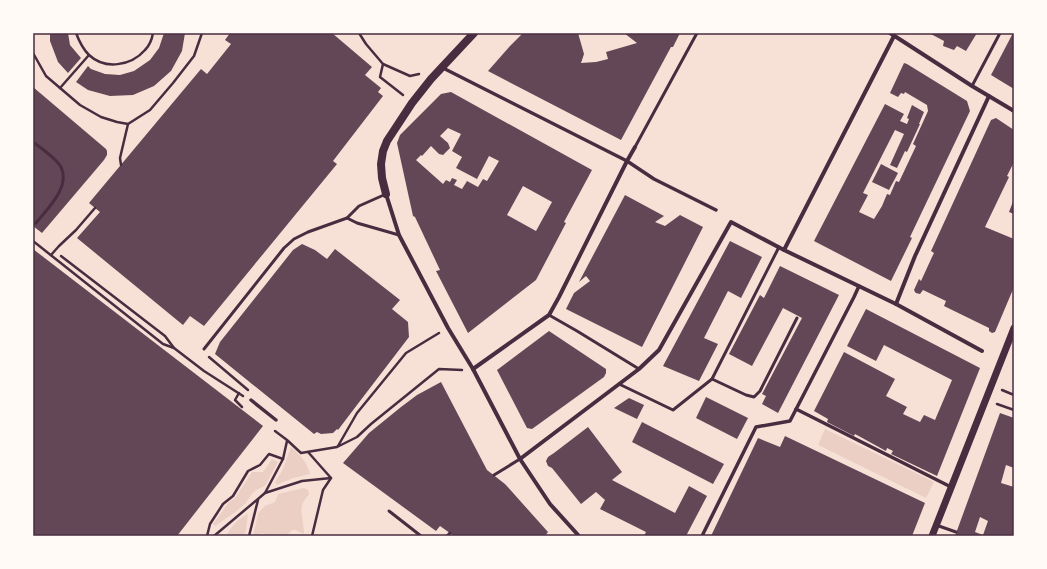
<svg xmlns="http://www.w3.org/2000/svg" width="1047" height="569" viewBox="0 0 1047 569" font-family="'Roboto Serif',serif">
	<rect width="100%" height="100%" fill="#f7e1d7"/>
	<g fill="#ebcfc5">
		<polygon points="825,429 934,482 926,498 818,445"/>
		<path d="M291 447C300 455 307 462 310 474L293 478 277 485 275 482 282 471Z"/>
		<polygon points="272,459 278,462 265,486 256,490 251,495 246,503 234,513 215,526 213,524 229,502 235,498 252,472 263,472"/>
		<path d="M304 488 308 490 309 494C307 497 303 502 302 505 300 514 304 524 304 533L303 534 296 530H292L286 536 277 534C272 538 267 535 262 533L259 536H253L258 514 260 511 265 506 275 502 278 494Z"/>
		<path d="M248 514 246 530 244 536H226C232 526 237 519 248 514Z"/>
	</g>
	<g fill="#644757" fill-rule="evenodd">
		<polygon points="50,33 68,33 70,45 81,58 68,73 58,62 50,41"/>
		<polygon points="164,33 185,33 182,51 171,71 154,86 133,95 110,96 88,90 76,82 88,66 91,69 105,74 120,75 134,71 150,60 159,48"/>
		<polygon points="230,33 332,33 372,67 365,75 381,88 378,92 383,96 333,161 337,164 204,326 190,316 183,325 77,238 100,212 89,203 201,69 207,74 231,44 225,40"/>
		<polygon points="523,33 578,33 584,54 581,63 596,62 608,59 606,52 637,43 624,33 680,33 673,47 671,47 621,140 488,71 510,46"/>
		<polygon points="929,33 977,33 966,51 957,46 954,50 943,46 944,41"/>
		<polygon points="1013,33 1014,33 1014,89 991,75"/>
		<polygon points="904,63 907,64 967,101 970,111 910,237 912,238 891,281 814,241 885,104 904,114 900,121 907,124 909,119 907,118 912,105 924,112 919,124 920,124 907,152 905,151 897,168 890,165 904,134 895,130 863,193 868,195 859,212 874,219 882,206 887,194 890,195 896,181 899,182 916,146 913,144 928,111 927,105 905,92 904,94 901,93 898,97 890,93"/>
		<polygon points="33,87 106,149 107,151 107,155 104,160 42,233 33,226"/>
		<path d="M451 92 592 170 564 222 566 223 536 280 468 333 436 271 440 270 415 217 413 216 397 143 400 135 441 94ZM448 128 461 134 452 151 462 157 456 168 477 179 489 156 499 161 487 181 483 179 478 187 467 181 462 189 454 185 457 180 452 178 450 182 446 180 443 184 416 160 421 155 422 156 431 146 439 154 443 155 450 148 448 143 440 136ZM523 186 552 202 536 231 507 215Z"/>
		<polygon points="996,118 1014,130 1014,165 1013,164 1007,176 1009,177 985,227 1014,239 1014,287 995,332 992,333 989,331 989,328 946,307 944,306 946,301 923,290 920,294 916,293 915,292 914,290 919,279 921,281 932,257 934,253 931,251 991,120"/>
		<polygon points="881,164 898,173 889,190 872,182"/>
		<polygon points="625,195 664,216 655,222 665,226 680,215 703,227 642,347 566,309 574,293 590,281 586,276 579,282"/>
		<polygon points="1014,199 1014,214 1009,212"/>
		<polygon points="730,241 762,257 741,298 728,291 704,338 718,344 699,381 663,366"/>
		<polygon points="302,244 315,250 327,259 335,249 400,300 392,309 408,322 409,337 357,405 338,430 337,429 333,433 321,434 317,432 314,434 215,354 220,342 293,250"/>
		<polygon points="33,249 263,426 177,536 33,536"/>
		<polygon points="780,266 839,295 778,413 762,404 766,396 762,394 802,318 783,308 752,366 729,354 760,295 764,298"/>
		<polygon points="866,309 980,368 937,476 891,454 893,451 887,448 886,451 855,434 854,436 827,422 828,419 814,411 844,352 895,379 886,396 907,407 903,414 920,422 924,415 935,420 952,380 884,345 876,361 847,346"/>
		<polygon points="549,331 606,369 606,373 604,377 532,429 527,428 497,370"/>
		<polygon points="441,382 487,470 505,484 548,532 545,536 454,536 440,526 436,531 343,463 369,433 401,407 417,395"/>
		<polygon points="706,397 748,418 737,439 696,418"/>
		<polygon points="629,398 644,405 637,419 614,408"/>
		<path d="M1000 413 1014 418V468L1006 465 1001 483 1014 487V536H955ZM980 517 988 521 983 535 975 532Z"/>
		<polygon points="642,422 724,464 713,484 632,442"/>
		<polygon points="588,427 622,472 612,480 675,513 689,486 707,496 686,536 644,536 646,532 600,509 605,500 596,492 581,504 552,468 548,466 546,461 548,457 554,453"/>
		<polygon points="785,436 925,503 912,536 711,536 758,438 780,447"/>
	</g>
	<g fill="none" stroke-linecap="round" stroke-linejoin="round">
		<g stroke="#4a2c40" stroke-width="2.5">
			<path d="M76 33C79 41 82 48 89 55 105 70 131 66 145 50 150 45 152 39 153 33"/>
			<polyline points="359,33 366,44 383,64 410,76 419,74"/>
			<polyline points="33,53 46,76 80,105 101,117 117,122 128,124"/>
			<polyline points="383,64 380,77 403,95"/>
			<polyline points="60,88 89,55"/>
			<polyline points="121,165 120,158 128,124 150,110 173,83 194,56 202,33"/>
			<polyline points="33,241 163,344 174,348 204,371 243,396"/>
			<polyline points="51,255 59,246 76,230 95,208"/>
			<polyline points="61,256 165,336 174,348"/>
			<polyline points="209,357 248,390"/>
			<polyline points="1002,390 1014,395"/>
			<polyline points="239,393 235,400 242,407"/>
			<polyline points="997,404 1014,410"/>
			<polyline points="275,431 287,440 301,453 337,447 357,437 371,424 439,369 462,370"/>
			<polyline points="338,446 357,413 406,353 439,333"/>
			<polyline points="308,452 331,478 323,490 312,536"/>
			<polyline points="265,493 302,481 331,478"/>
			<polyline points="207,536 210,524 223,504 233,496 248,471 260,465 269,454 283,459"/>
			<polyline points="214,536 265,493 283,459 287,441"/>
			<polyline points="249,536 258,500"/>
		</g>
		<g stroke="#4a2c40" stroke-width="3">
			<polyline points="972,86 1000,33"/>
			<path d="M33 142C41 148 56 158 61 167 71 187 47 209 36 223L33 224"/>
			<polyline points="635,147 697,33"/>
			<polyline points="347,218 357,223 399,235"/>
			<polyline points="549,315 577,331 639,369"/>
			<polyline points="204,349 284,248 294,239 308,232 347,218 359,206 386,194"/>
			<polyline points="712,379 779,247"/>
			<polyline points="619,384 673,410 712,379 746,395 754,397 760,391 797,318"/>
			<polyline points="494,475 520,459"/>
			<polyline points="389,511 421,536"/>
			<polyline points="936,525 956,532"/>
			<polyline points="447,536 450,533"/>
		</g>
		<g stroke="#4a2c40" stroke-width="3.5">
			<polyline points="443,68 627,161 654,179 716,210"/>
			<polyline points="251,400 276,420"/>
			<polyline points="796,409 951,487"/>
			<polyline points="702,536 756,427 790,421 854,297 859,286"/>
		</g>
		<g stroke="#4a2c40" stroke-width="4">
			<polyline points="890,33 972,86 1014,111"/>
			<polyline points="386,194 399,235 448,328 473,369 520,459 550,504 579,536"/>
			<polyline points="784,250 894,36"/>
			<polyline points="896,304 915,256 989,96"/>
			<polyline points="473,369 549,315 559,297 627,161 635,147"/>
			<polyline points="520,459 639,369 659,350 731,222 784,250 896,304 982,351"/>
		</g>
		<polyline stroke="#4a2c40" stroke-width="7" points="932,536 1014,328"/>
		<polyline stroke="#4a2c40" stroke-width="8" points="386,194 382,178 381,164 383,151 387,141 412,103 431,79 474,33"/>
	</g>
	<rect width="1047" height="569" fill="none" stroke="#fffaf5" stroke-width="68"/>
	<rect x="34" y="34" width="979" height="501" fill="none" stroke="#4a2c40" stroke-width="1.5"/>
</svg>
